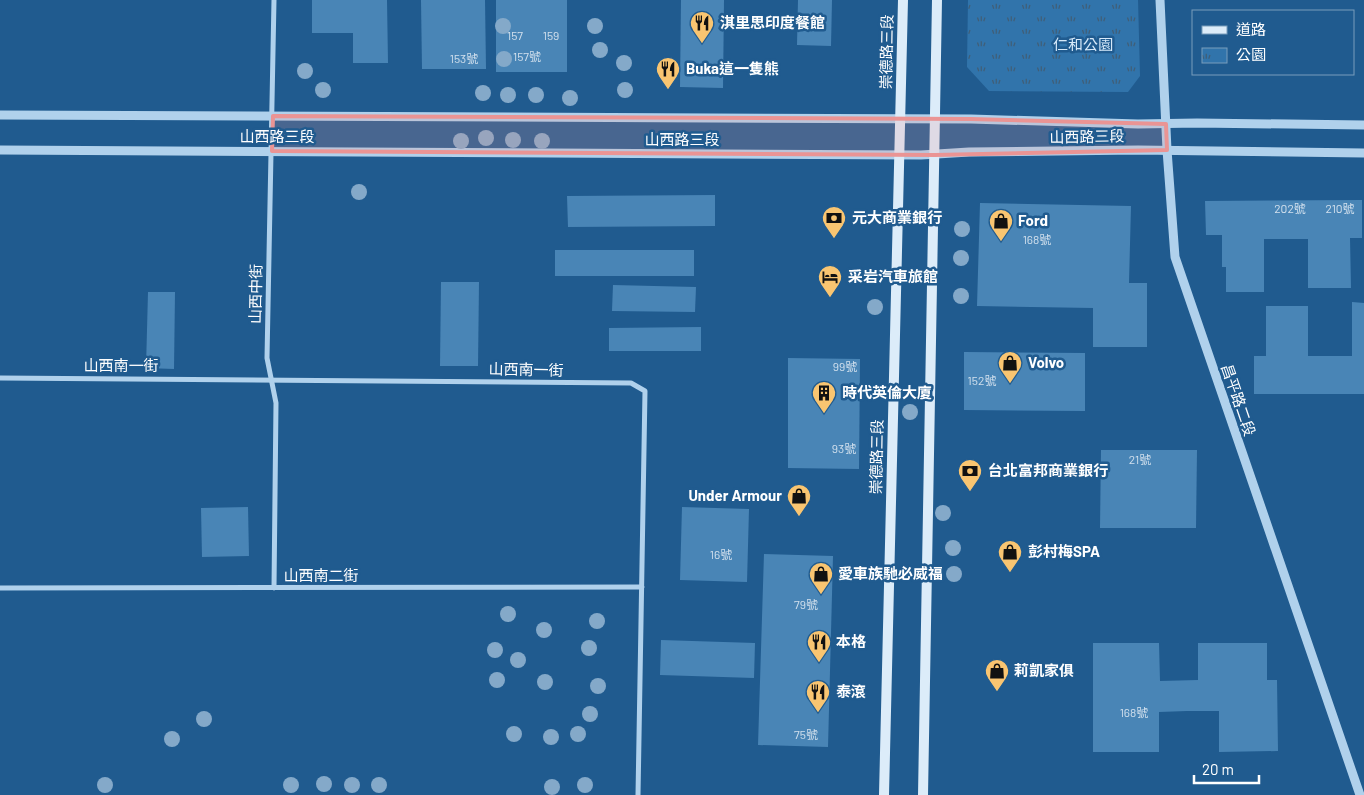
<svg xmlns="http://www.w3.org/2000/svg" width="1364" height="795" viewBox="0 0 1364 795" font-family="Barlow,'Noto Sans TC',sans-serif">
	<defs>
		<pattern id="park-tufts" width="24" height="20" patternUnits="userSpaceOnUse" patternTransform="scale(1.25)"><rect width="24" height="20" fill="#3174ab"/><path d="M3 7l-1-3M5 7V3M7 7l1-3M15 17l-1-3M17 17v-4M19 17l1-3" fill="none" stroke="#405e77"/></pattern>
	</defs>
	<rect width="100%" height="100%" fill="#205b8f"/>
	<polygon fill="url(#park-tufts)" points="968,0 1138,0 1140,76 1128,92 989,91 967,67"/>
	<g fill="#4985b6">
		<polygon points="312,0 387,0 388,63 353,63 353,33 312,33"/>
		<polygon points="421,0 485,0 486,69 422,69"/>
		<rect x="496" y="0" width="71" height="72"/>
		<polygon points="681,0 724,0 723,88 680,87"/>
		<polygon points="798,0 832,0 831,46 797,45"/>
		<polygon points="715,195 715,226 568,227 567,196"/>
		<polygon points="1362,200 1362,238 1350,238 1351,288 1308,288 1308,239 1264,239 1264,292 1226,292 1226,267 1222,267 1222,235 1206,235 1205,201"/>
		<polygon points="980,203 1131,206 1129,283 1147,283 1147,347 1093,347 1093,308 977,306"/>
		<rect x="555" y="250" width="139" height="26"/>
		<polygon points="441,282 479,282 478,366 440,366"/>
		<polygon points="613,285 696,287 695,312 612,311"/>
		<polygon points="148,292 175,292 174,369 146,368"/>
		<polygon points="1352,302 1364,303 1364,394 1254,394 1254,356 1266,356 1266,306 1308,306 1308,356 1352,356"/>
		<polygon points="701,327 701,351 609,351 609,328"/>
		<polygon points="964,352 1085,353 1085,411 964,410"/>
		<polygon points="788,358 860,359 859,469 788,468"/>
		<polygon points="1101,450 1197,450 1196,528 1100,528"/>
		<polygon points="248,507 249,556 202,557 201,508"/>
		<polygon points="682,507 749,509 747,582 680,580"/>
		<polygon points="764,554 833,556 828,747 758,745"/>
		<polygon points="661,640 755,643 754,678 660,675"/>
		<polygon points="1093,643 1159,643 1160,681 1198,680 1198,643 1267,643 1267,680 1277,680 1278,751 1219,752 1219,711 1187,711 1159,712 1159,752 1093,752"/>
	</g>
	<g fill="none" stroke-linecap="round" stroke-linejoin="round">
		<g stroke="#b0d1ec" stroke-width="5">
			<polyline points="0,378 631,383 645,391 638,795"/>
			<polyline points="0,588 642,587"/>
			<polyline points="274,588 276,403 267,358 274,0"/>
		</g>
		<g stroke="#b0d1ec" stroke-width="9">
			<polyline points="1160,0 1167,150 1175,257 1360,795"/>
			<polyline points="0,115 971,119 1138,124 1197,123 1364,125"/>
			<polyline points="0,150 921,155 969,152 1138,150 1364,153"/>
		</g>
		<g stroke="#dcecf9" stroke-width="10">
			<polyline points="884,795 903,0"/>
			<polyline points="923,795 937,0"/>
		</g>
	</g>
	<g fill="#84a9c9">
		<circle cx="503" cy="26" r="8"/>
		<circle cx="595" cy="26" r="8"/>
		<circle cx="600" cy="50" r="8"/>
		<circle cx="504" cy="59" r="8"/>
		<circle cx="624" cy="63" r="8"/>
		<circle cx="305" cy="71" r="8"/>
		<circle cx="323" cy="90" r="8"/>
		<circle cx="625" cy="90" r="8"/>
		<circle cx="483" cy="93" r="8"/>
		<circle cx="508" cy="95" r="8"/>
		<circle cx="536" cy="95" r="8"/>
		<circle cx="570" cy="98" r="8"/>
		<circle cx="486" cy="138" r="8"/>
		<circle cx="513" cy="140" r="8"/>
		<circle cx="461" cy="141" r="8"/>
		<circle cx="542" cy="141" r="8"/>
		<circle cx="359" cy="192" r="8"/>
		<circle cx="962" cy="229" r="8"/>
		<circle cx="961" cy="258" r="8"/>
		<circle cx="961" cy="296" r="8"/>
		<circle cx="875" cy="307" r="8"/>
		<circle cx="910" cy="412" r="8"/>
		<circle cx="943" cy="513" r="8"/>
		<circle cx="953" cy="548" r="8"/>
		<circle cx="954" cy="574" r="8"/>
		<circle cx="508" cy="614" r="8"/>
		<circle cx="597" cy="621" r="8"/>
		<circle cx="544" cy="630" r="8"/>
		<circle cx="589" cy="648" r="8"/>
		<circle cx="495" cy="650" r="8"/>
		<circle cx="518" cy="660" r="8"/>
		<circle cx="497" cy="680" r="8"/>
		<circle cx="545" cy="682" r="8"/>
		<circle cx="598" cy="686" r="8"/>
		<circle cx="590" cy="714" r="8"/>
		<circle cx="204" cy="719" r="8"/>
		<circle cx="514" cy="734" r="8"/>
		<circle cx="578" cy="734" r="8"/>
		<circle cx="551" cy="737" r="8"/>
		<circle cx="172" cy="739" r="8"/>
		<circle cx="324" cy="784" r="8"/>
		<circle cx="105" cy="785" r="8"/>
		<circle cx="291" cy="785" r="8"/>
		<circle cx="352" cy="785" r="8"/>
		<circle cx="379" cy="785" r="8"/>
		<circle cx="585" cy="785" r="8"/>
		<circle cx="552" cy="787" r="8"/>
	</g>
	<path fill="#ea9494" fill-opacity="0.2" stroke="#ea9494" stroke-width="4" stroke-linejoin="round" d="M273 116 971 119 1166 124 1167 150 935 155 272 151Z"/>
	<defs>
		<g id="restaurant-pin" transform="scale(1.25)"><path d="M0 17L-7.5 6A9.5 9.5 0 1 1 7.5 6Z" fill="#f9c571" stroke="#205b8f"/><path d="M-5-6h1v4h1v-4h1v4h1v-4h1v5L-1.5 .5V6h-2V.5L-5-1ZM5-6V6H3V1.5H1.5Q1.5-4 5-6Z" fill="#111"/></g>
		<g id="bank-pin" transform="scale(1.25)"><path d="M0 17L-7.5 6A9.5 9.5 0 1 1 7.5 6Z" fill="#f9c571" stroke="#205b8f"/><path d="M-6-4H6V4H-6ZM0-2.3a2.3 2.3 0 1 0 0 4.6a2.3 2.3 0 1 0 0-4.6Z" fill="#111"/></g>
		<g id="shop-pin" transform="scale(1.25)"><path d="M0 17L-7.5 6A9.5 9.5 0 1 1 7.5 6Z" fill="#f9c571" stroke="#205b8f"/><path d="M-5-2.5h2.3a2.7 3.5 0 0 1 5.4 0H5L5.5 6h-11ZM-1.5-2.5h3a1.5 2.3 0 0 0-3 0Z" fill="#111"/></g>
		<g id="hotel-pin" transform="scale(1.25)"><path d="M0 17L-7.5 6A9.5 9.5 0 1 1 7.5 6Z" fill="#f9c571" stroke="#205b8f"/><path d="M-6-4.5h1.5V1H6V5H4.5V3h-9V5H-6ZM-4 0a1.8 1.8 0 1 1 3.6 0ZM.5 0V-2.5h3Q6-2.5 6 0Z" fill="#111"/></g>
		<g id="building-pin" transform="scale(1.25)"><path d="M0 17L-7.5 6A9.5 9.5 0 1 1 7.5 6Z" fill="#f9c571" stroke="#205b8f"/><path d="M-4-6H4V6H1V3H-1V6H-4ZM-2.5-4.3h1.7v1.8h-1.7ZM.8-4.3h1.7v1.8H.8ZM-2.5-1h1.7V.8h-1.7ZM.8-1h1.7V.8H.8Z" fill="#111"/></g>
	</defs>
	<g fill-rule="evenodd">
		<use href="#restaurant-pin" x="702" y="23"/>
		<use href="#restaurant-pin" x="668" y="69"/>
		<use href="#bank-pin" x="834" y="218"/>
		<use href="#shop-pin" x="1001" y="221"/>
		<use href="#hotel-pin" x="830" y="277"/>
		<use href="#shop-pin" x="1010" y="363"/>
		<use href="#building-pin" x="824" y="393"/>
		<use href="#bank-pin" x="970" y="471"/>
		<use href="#shop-pin" x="799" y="496"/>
		<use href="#shop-pin" x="1010" y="552"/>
		<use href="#shop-pin" x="821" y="574"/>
		<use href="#restaurant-pin" x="819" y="642"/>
		<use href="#shop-pin" x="997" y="671"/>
		<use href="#restaurant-pin" x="818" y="692"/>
	</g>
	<g text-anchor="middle" stroke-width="5" stroke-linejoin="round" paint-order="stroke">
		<g font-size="12" fill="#d2e0ed">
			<text x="515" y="40">157</text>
			<text x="551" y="40">159</text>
			<text x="527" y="61">157號</text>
			<text x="464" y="63">153號</text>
			<text x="1290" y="213">202號</text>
			<text x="1340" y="213">210號</text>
			<text x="1037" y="244">168號</text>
			<text x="845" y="371">99號</text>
			<text x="982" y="385">152號</text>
			<text x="844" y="453">93號</text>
			<text x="1140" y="464">21號</text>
			<text x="721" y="559">16號</text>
			<text x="806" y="609">79號</text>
			<text x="1134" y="717">168號</text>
			<text x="806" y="739">75號</text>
		</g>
		<g font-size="15" font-weight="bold" fill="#fff" stroke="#205b8f" text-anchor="start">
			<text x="720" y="28">淇里思印度餐館</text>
			<text x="686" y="74">Buka這一隻熊</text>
			<text x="852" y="223">元大商業銀行</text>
			<text x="1018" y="226">Ford</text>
			<text x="848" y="282">采岩汽車旅館</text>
			<text x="1028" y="368">Volvo</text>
			<text x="842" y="398">時代英倫大廈</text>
			<text x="988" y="476">台北富邦商業銀行</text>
			<text x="782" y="501" text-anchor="end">Under Armour</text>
			<text x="1028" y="557">彭村梅SPA</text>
			<text x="838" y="579">愛車族馳必威福</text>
			<text x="836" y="647">本格</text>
			<text x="1014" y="676">莉凱家俱</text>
			<text x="836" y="697">泰滾</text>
		</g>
		<g font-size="15" fill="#d6e9f9" stroke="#205b8f">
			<text x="1083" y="50">仁和公園</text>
		</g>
		<g font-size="15" fill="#fff" stroke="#205b8f">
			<text transform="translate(887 52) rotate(-89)" y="5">崇德路三段</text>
			<text x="277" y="142">山西路三段</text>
			<text transform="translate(1087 137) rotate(-1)" y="5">山西路三段</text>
			<text x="682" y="145">山西路三段</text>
			<text transform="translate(256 294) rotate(-89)" y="5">山西中街</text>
			<text x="121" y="371">山西南一街</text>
			<text transform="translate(526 370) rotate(1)" y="5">山西南一街</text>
			<text transform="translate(1238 400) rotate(71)" y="5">昌平路二段</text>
			<text transform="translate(877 457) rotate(-89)" y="5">崇德路三段</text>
			<text x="321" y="581">山西南二街</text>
		</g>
	</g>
	<rect x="1192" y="10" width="162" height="65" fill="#205b8f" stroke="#799dbc"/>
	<rect x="1202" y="26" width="25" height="8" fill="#dcecf9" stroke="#799dbc"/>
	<text x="1236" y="35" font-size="15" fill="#ffffff">道路</text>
	<rect x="1202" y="48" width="25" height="15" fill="url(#park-tufts)" stroke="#799dbc"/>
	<text x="1236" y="60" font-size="15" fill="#ffffff">公園</text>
	<path d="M1194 775v8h65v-8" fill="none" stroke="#ffffff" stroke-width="2.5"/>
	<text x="1202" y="775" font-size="15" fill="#ffffff" stroke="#205b8f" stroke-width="4" paint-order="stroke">20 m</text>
</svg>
